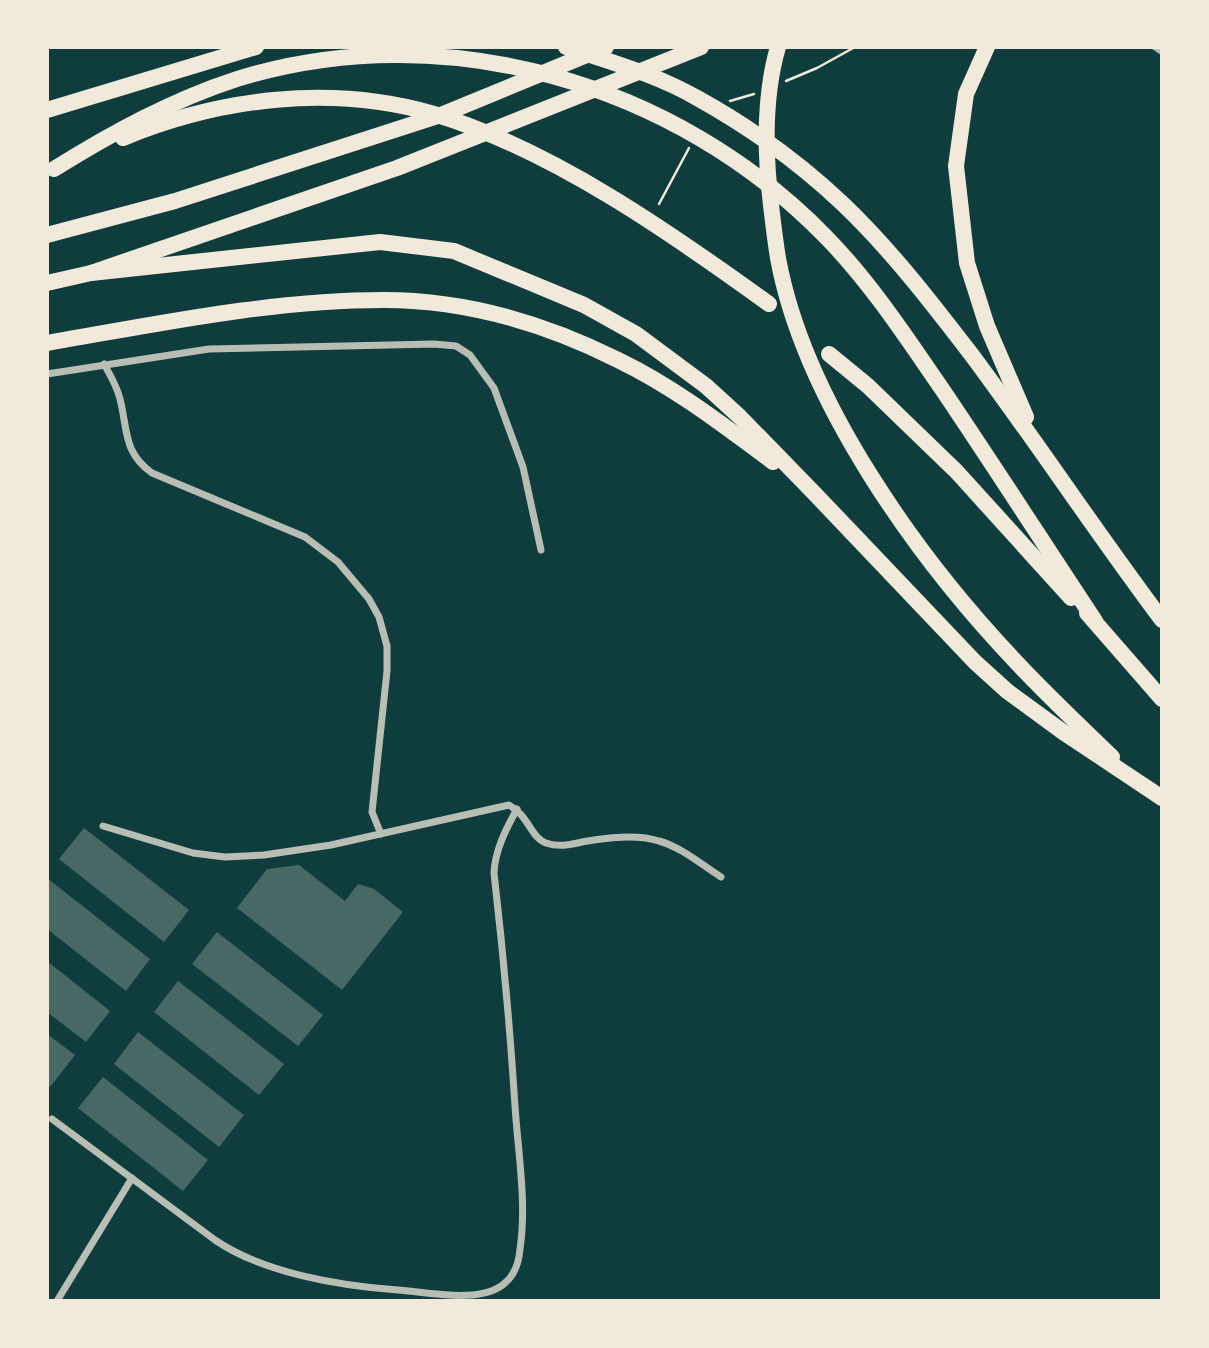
<svg xmlns="http://www.w3.org/2000/svg" width="1209" height="1348" viewBox="0 0 1209 1348" font-family="Mulish,sans-serif">
	<rect width="100%" height="100%" fill="#0f3d3e"/>
	<g fill="#486865">
		<polygon points="84,828 189,910 164,942 59,859"/>
		<polygon points="299,865 345,901 358,884 374,889 403,912 342,990 237,908 267,869"/>
		<polygon points="47,878 150,959 126,991 47,929"/>
		<polygon points="217,932 323,1015 298,1046 192,964"/>
		<polygon points="47,961 110,1011 86,1042 47,1012"/>
		<polygon points="178,981 284,1064 259,1095 154,1012"/>
		<polygon points="138,1032 244,1115 219,1147 114,1064"/>
		<polygon points="47,1034 75,1055 50,1087 47,1085"/>
		<polygon points="103,1077 208,1160 183,1191 78,1108"/>
	</g>
	<g fill="none" stroke-linecap="round" stroke-linejoin="round">
		<g stroke="#f1e9da" stroke-width="2.5">
			<polyline points="786,81 817,68 855,47"/>
			<polyline points="730,101 754,94"/>
			<polyline points="659,204 689,148"/>
		</g>
		<polyline stroke="#b8beb3" stroke-width="4.5" points="1153,47 1162,53"/>
		<g stroke="#b8beb3" stroke-width="7">
			<path d="M104 364C110 375 117 386 120 399 128 431 123 452 152 473L305 537 338 562 369 599 379 617 387 646V671L372 812 381 834"/>
			<polyline points="47,374 209,349 434,344 456,346 470,355 494,388 523,467 541,550"/>
			<path d="M103 826 193 853 225 857 264 855 331 845 509 805C529 816 531 838 546 843 564 849 576 842 594 840 613 837 641 835 659 841 681 847 702 865 721 877"/>
			<path d="M52 1119 215 1240C263 1273 340 1286 398 1290 427 1292 483 1305 506 1282 515 1274 519 1261 520 1249 527 1202 518 1153 515 1106 510 1028 503 951 494 873 495 850 506 829 517 809"/>
			<polyline points="57,1301 132,1178"/>
		</g>
		<g stroke="#f1e9da" stroke-width="16">
			<path d="M566 47C611 62 658 75 699 99 751 128 801 164 844 205 891 250 931 302 971 354 1036 441 1096 532 1162 620"/>
			<path d="M778 47C764 95 765 155 771 205 773 222 775 240 778 258 804 401 919 560 1018 664 1048 696 1080 726 1112 757"/>
			<polyline points="987,47 966,94 956,166 967,263 987,326 1026,417"/>
			<polyline points="47,110 256,47"/>
			<path d="M123 138C220 98 332 84 434 114 551 149 671 233 769 304"/>
			<path d="M54 169C112 133 172 100 237 79 445 15 676 83 826 237 871 283 906 337 942 389 994 466 1044 544 1095 621"/>
			<polyline points="47,235 175,201 441,115 606,47"/>
			<polyline points="91,273 380,242 454,251 584,305 636,334 706,386 740,417 816,495 975,662 1007,691 1063,732 1162,798"/>
			<polyline points="47,283 91,273 397,168 701,47"/>
			<path d="M47 343C158 324 271 300 384 300 465 300 546 324 618 360 674 387 723 425 773 462"/>
			<polyline points="829,354 868,386 957,472 1071,598"/>
			<polyline points="1087,613 1162,699"/>
		</g>
	</g>
	<rect width="1209" height="1348" fill="none" stroke="#f1e9da" stroke-width="98"/>
</svg>
